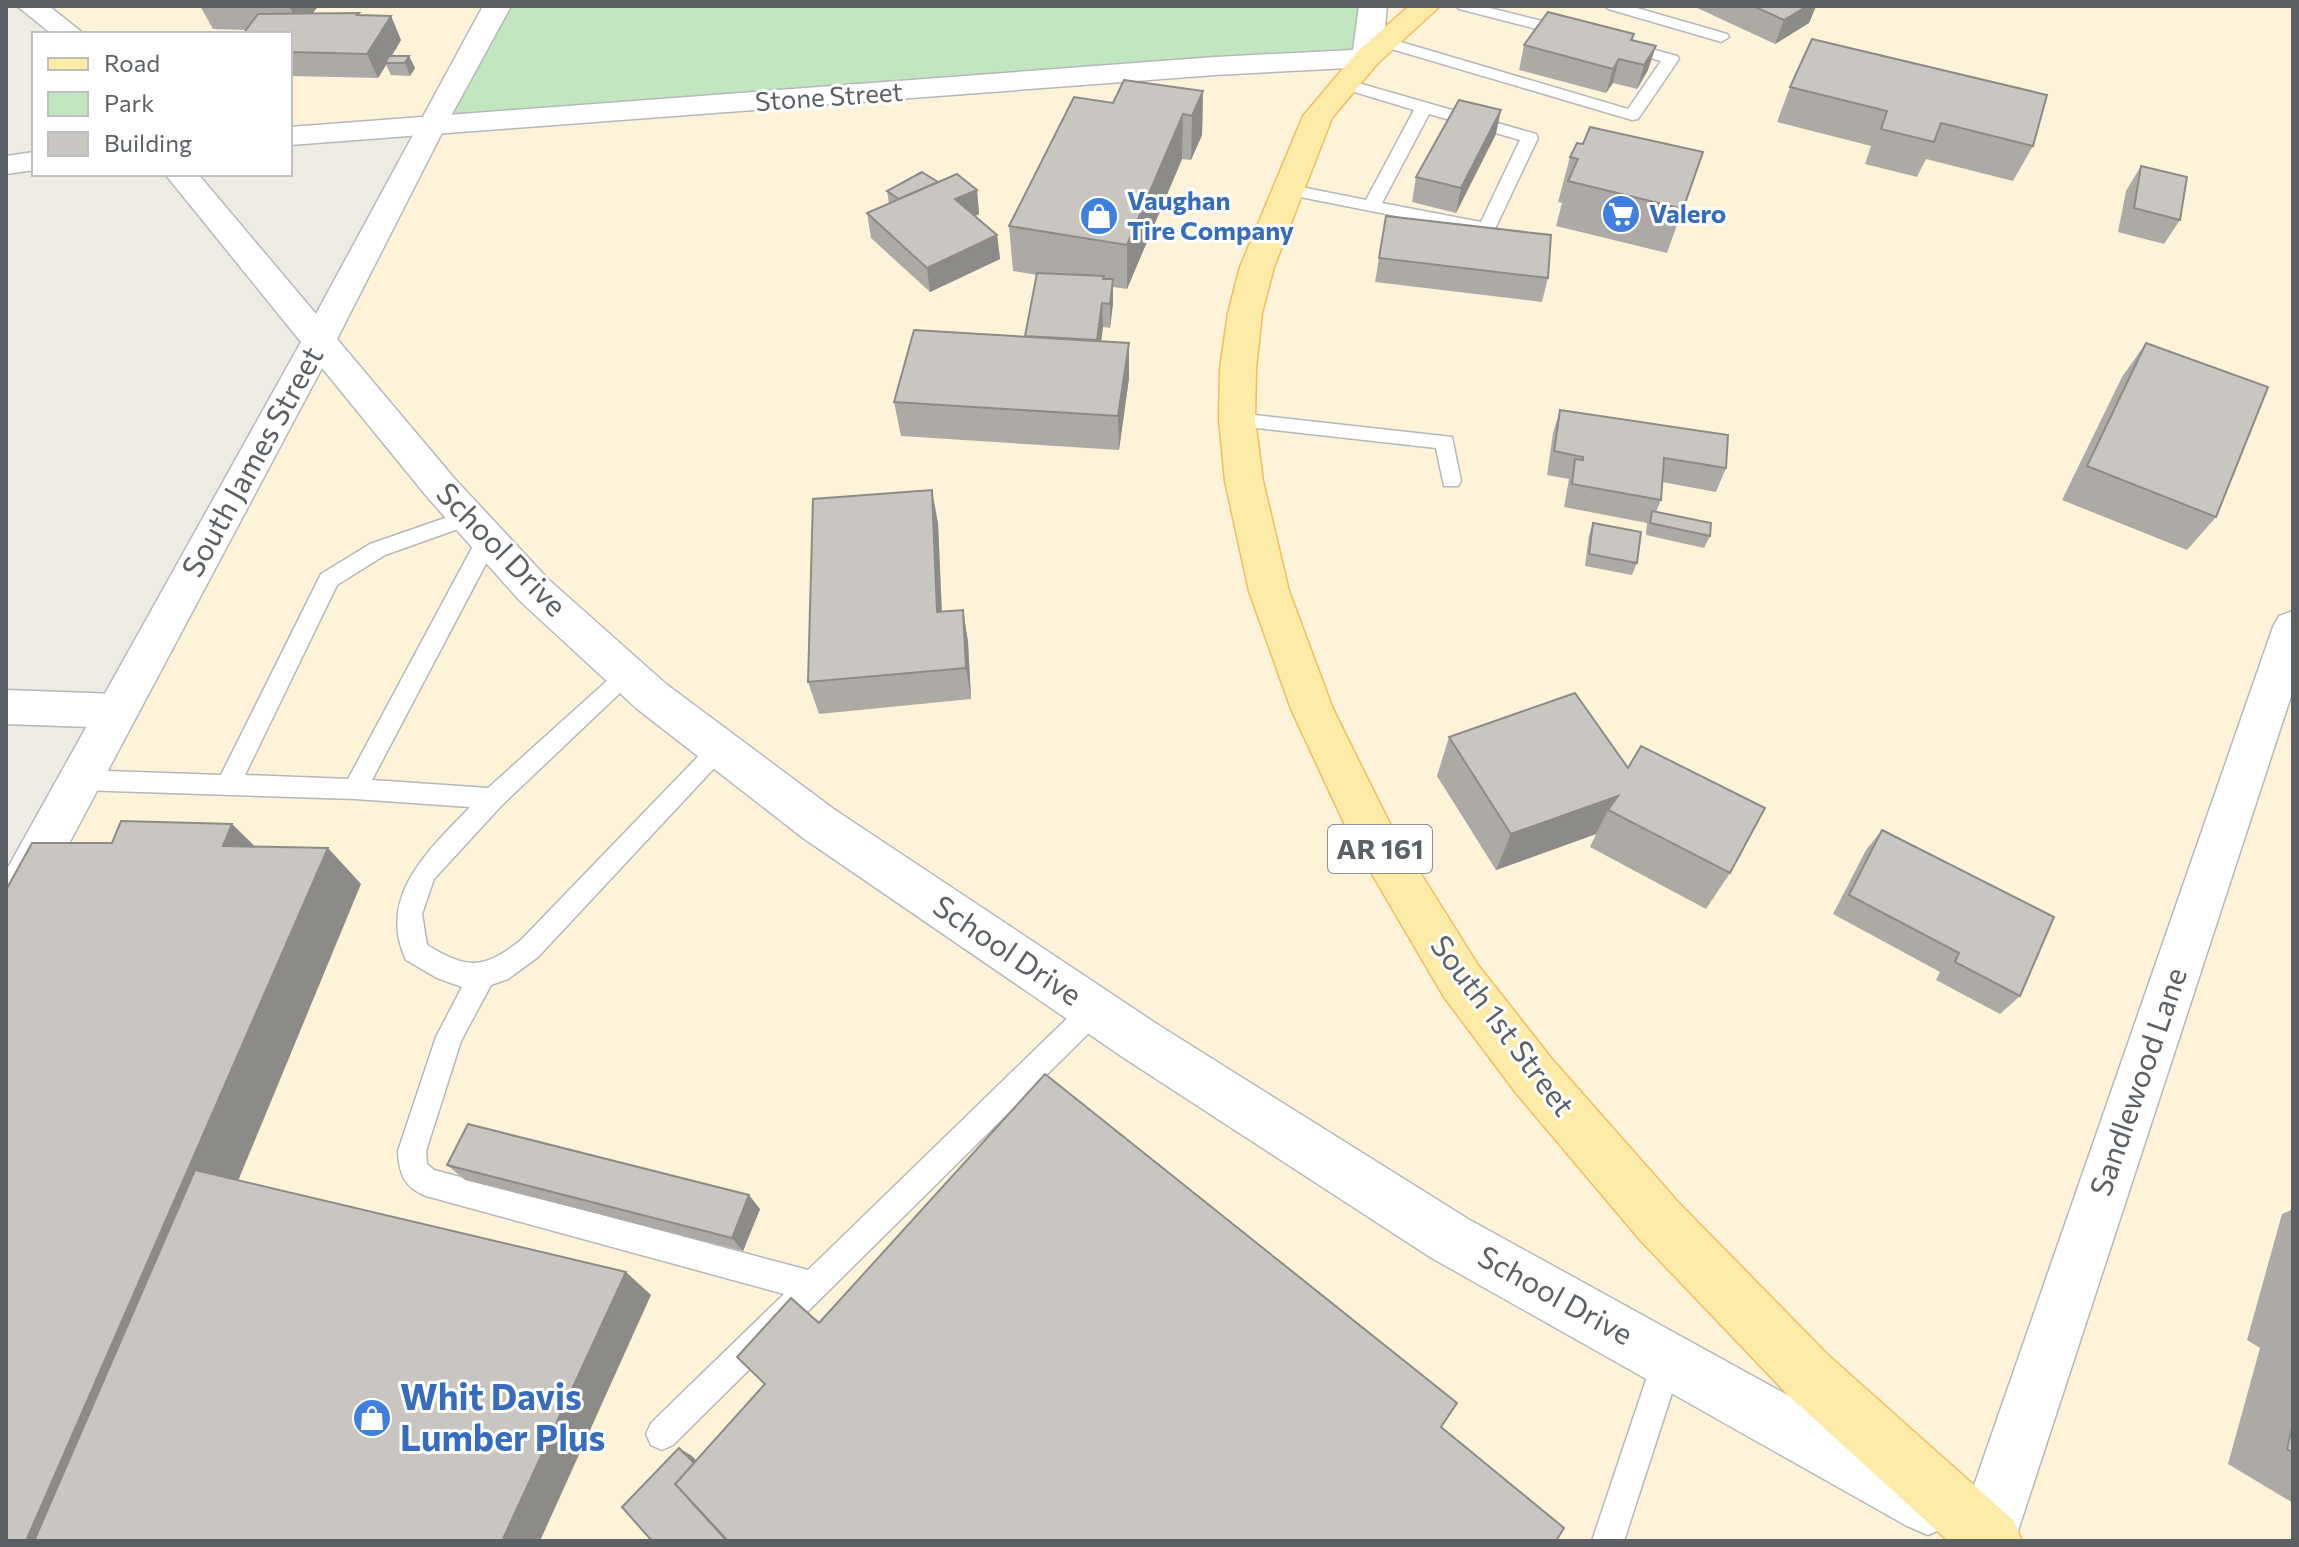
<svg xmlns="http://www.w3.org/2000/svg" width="2299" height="1547" viewBox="0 0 2299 1547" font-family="Commissioner,sans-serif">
	<rect width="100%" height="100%" fill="#eeebe3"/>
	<polygon fill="#fef3d9" points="31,6 2293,6 2293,1541 6,1541 6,917 431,125 290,136 290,34 70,34"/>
	<polygon fill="#c2e6c0" points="497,6 1371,6 1367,58 431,125"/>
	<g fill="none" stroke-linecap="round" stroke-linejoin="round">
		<g stroke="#b4b7bb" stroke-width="3">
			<g id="lane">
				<polygon points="1456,6 1482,6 1574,29 1576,32 1568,37 1459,9"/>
				<polygon points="1605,6 1630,6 1727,34 1729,37 1721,42 1715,40 1608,9"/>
				<polygon points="1384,37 1628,109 1661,61 1617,49 1617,43 1623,41 1677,56 1679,59 1638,119 1632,120 1378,45 1378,39"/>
				<path d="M1344 79 1536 134 1538 138 1493 233 1487 234 1280 193 1277 189 1280 185 1286 184 1366 200 1414 110 1338 87V81ZM1429 114 1520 140 1481 222 1382 203Z"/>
				<polygon points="1237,413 1452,437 1461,481 1458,486 1444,486 1436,448 1230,425 1227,420"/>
				<path d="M468 510 475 513 479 518 475 523 385 555 337 585 245 775 348 779 480 533H496L499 539 372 780 488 788 620 669 628 666 636 669 639 675 502 805 434 879 422 914 427 945C467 969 482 970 520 941L712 742 720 739 728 742 732 749 538 957 508 979 491 985 461 1041 426 1151 427 1164 434 1170 808 1270 1085 1001 1094 998 1103 1001 1107 1010 1103 1019 673 1445 662 1450 651 1445 646 1434 651 1423 784 1294 426 1196C404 1187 399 1174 398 1151L436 1037 462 987 437 978 406 960C376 896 430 849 470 807L355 799 79 790 70 787 67 780 70 773 79 770 221 775 321 574 370 544Z"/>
				<polygon points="1668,1344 1679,1348 1683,1359 1624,1541 1592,1541 1653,1359 1657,1348"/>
			</g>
		</g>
		<g stroke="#b4b7bb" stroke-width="3">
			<g id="street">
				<polygon points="1359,6 1387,6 1382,58 1377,64 1367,67 1215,75 290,145 290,127 1215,57 1353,50"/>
				<polygon points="34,152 34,170 6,174 6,156"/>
				<polygon points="2293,611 2293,690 2016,1537 2014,1541 1958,1541 1956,1537 2273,627 2279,616"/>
				<polygon points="6,690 117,694 132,699 138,711 132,723 117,728 6,724"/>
			</g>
		</g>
		<g stroke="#b5b9be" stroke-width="3">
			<g id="secondary">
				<polygon points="17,6 49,6 84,34 52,34"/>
				<polygon points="483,6 511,6 446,125 337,339 454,478 548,579 666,684 835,810 1160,1026 1468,1219 1949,1484 1958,1505 1949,1526 1928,1535 1907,1526 1430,1257 1124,1058 803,838 636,708 520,601 428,498 322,368 23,930 6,936 6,871 301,342 165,174 198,174 316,314"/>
			</g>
		</g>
		<g stroke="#f0bd5a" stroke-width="3">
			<polygon id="primary" points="1409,6 1440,6 1377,64 1332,118 1274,267 1262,313 1256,369 1255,420 1263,481 1289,591 1333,709 1391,826 1478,965 1552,1059 1678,1202 1828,1355 2013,1520 2022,1541 1948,1541 1788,1395 1640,1240 1516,1093 1444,997 1352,840 1291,709 1249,591 1225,481 1219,420 1220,369 1228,313 1240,267 1303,116 1357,52"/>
		</g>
		<use href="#lane" fill="#fff" fill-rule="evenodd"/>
		<use href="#street" fill="#fff" fill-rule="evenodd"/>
		<use href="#secondary" fill="#fff" fill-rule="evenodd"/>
		<use href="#primary" fill="#feeba8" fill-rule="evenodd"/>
	</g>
	<g fill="#adaaa6">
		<polygon points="200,6 318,6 313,13 359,13 360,15 391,16 401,40 392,56 409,56 415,68 410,76 391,75 386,65 378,78 290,76 290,34 246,30 213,29"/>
		<polygon points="1693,6 1816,6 1809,23 1775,44"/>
		<polygon points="1634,34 1633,40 1648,70 1637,89 1613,83 1606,93 1519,70 1524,45"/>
		<polygon points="1812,39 2033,146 2013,181 1926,159 1917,177 1865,164 1871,146 1777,122 1790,87"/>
		<polygon points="1203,91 1202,135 1191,160 1182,159 1127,289 1113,287 1113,303 1110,328 1103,327 1101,342 1129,343 1129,378 1119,450 901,436 894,402 1025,337 1037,275 1013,271 1009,226"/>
		<polygon points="1496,134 1456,213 1412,202 1416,177"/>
		<polygon points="1583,144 1703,152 1667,253 1556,226 1562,203 1558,202 1570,157"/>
		<polygon points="2141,166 2180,220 2164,244 2118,232 2126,191"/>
		<polygon points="938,182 977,190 979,214 975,216 997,235 1000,259 930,292 871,238 867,213 889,204 887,191"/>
		<polygon points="1386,216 1548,278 1542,302 1375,282"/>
		<polygon points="2146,343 2216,517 2187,550 2062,500 2122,377"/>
		<polygon points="1560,410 1726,468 1716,492 1662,482 1661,500 1656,512 1710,536 1704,548 1646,535 1647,523 1564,507 1569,479 1547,475 1553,433"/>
		<polygon points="938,523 942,612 963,610 968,642 971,699 819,714 808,682"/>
		<polygon points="1593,523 1637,563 1632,575 1585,566 1589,535"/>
		<polygon points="1449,737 1628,768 1730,873 1706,909 1590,847 1596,834 1496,870 1437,776"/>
		<polygon points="1882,830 2020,996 2000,1014 1936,980 1940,972 1833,914 1866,850"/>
		<polygon points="447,1165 760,1209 743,1251 465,1180"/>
		<polygon points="2293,1209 2293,1503 2228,1464 2260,1348 2247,1340 2282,1214"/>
	</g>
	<g fill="#8d8b87">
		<polygon points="289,6 318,6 301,30"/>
		<polygon points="1807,6 1816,6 1809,23 1775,44 1784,20"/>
		<polygon points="391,16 401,40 387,63 385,63 386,65 378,78 367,54"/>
		<polygon points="1656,46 1648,70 1637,89 1644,65"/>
		<polygon points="409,56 415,68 410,76 405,63"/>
		<polygon points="1619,59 1613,83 1606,93 1613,69"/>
		<polygon points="1203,91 1202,135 1191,160 1192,116"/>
		<polygon points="1501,110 1496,134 1456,213 1461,188"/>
		<polygon points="1183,114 1182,159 1127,289 1127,245"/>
		<polygon points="977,190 979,214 958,224 955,199"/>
		<polygon points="997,235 1000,259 930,292 927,268"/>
		<polygon points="1113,279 1113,303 1110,328 1110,304"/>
		<polygon points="1102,303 1103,327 1098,364 1097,340"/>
		<polygon points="1129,343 1129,378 1119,450 1118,416"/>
		<polygon points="932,490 938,523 943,644 937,612"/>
		<polygon points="963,610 968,642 971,699 966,668"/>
		<polygon points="1618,796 1608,810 1596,834 1496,870 1511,834"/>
		<polygon points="232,824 269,860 223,846"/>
		<polygon points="328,848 361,884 89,1541 26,1541"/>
		<polygon points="749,1195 760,1209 743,1251 732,1238"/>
		<polygon points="626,1272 651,1295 540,1541 502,1541"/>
		<polygon points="679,1448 692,1456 713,1478 701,1471"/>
	</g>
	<g fill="#c9c6c1" stroke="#8d8b87" stroke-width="2">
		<polygon points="1753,6 1807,6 1784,20"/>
		<polygon points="1548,12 1634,34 1631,40 1656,46 1644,65 1619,59 1613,69 1524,45"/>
		<polygon points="359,13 357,15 391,16 367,54 290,52 290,34 243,34 258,14"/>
		<polygon points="1812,39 2047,95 2033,146 1941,123 1934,142 1881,129 1887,111 1790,87"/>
		<polygon points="389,56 409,56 405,63 385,63"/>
		<polygon points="1124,80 1203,91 1192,116 1183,114 1127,245 1009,226 1074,97 1113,103"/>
		<polygon points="1459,100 1501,110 1461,188 1416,177"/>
		<polygon points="1590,127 1703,152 1683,209 1568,181 1578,159 1570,157 1577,143 1583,144"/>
		<polygon points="2141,166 2187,177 2180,220 2134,208"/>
		<polygon points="922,172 938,182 899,199 887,191"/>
		<polygon points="957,174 977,190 955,199 997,235 927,268 867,213"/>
		<polygon points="1386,216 1551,235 1548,278 1379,258"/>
		<polygon points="1037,273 1104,276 1103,279 1113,279 1110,304 1102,303 1097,340 1025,336"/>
		<polygon points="914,330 1129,343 1118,416 894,402"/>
		<polygon points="2146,343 2268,387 2216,517 2087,466"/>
		<polygon points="1560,410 1728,435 1726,468 1664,458 1661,500 1572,484 1575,459 1583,460 1583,457 1554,451"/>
		<polygon points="932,490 937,612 963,610 966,668 808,682 813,499"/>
		<polygon points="1652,511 1711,523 1710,536 1650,523"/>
		<polygon points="1593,523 1641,532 1637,563 1589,554"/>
		<polygon points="1575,693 1628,768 1641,746 1765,808 1730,873 1608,810 1618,796 1511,834 1449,737"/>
		<polygon points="121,821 232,824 223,846 328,848 26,1541 6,1541 6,890 32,843 112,843"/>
		<polygon points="1882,830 2054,917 2020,996 1955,962 1959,953 1849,895"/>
		<polygon points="1045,1074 1457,1403 1441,1427 1564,1528 1556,1541 728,1541 675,1484 765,1384 737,1357 791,1298 819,1323"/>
		<polygon points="468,1124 749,1195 732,1238 447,1165"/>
		<polygon points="195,1170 626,1272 502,1541 34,1541"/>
		<polygon points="2293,1424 2293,1453 2287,1449"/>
		<polygon points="679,1448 694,1463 675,1484 727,1541 652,1541 622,1507"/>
	</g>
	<defs>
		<g id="supermarket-disc" transform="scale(2)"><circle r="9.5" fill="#3f7fe0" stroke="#fff"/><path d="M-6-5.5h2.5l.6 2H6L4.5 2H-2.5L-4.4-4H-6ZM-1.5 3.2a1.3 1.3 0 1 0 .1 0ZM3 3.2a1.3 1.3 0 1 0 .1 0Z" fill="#fff"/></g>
		<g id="shop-disc" transform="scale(2)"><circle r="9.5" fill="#3f7fe0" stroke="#fff"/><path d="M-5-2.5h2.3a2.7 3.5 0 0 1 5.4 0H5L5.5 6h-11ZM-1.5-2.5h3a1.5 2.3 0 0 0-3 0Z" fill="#fff"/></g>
	</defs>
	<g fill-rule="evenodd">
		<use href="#supermarket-disc" x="1621" y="214"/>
		<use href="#shop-disc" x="1099" y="216"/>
		<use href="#shop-disc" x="372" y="1418"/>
	</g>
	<g text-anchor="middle" stroke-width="6" stroke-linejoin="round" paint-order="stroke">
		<g font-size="26" fill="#5b6064" stroke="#fff">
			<text transform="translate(829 97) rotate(-4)" y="9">Stone Street</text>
		</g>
		<g font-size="26" font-weight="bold" fill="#366cbe" stroke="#fff" text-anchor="start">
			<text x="1127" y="210">Vaughan<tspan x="1127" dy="30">Tire Company</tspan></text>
			<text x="1649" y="223">Valero</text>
		</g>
		<rect fill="#fff" stroke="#8c9092" stroke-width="2" x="1328" y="825" width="104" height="48" rx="6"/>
		<g font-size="28" font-weight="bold" fill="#5b6064">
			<text x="1380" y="859">AR 161</text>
		</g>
		<g font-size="30" fill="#5b6064" stroke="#fff">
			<text transform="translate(253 462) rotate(-61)" y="10">South James Street</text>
			<text transform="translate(501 550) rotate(46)" y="10">School Drive</text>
			<text transform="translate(1007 951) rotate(34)" y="10">School Drive</text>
			<text transform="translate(1502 1026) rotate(53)" y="10">South 1st Street</text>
			<text transform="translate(2139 1082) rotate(-71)" y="10">Sandlewood Lane</text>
			<text transform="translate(1555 1296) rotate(29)" y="10">School Drive</text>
		</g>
		<g font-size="36" font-weight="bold" fill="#366cbe" stroke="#fff" text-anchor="start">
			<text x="400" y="1410">Whit Davis<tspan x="400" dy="41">Lumber Plus</tspan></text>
		</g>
	</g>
	<rect width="2299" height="1547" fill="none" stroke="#5b6064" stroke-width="16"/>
	<rect x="32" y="32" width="260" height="144" fill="#ffffff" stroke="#bdbfc1" stroke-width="2"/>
	<rect x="48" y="58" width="40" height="12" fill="#feeba8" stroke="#bdbfc1" stroke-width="2"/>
	<text x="104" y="72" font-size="24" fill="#5b6064">Road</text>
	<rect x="48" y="92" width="40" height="24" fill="#c2e6c0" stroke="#bdbfc1" stroke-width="2"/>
	<text x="104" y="112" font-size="24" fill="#5b6064">Park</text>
	<rect x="48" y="132" width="40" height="24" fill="#c9c6c1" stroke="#bdbfc1" stroke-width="2"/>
	<text x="104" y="152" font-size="24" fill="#5b6064">Building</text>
</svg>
